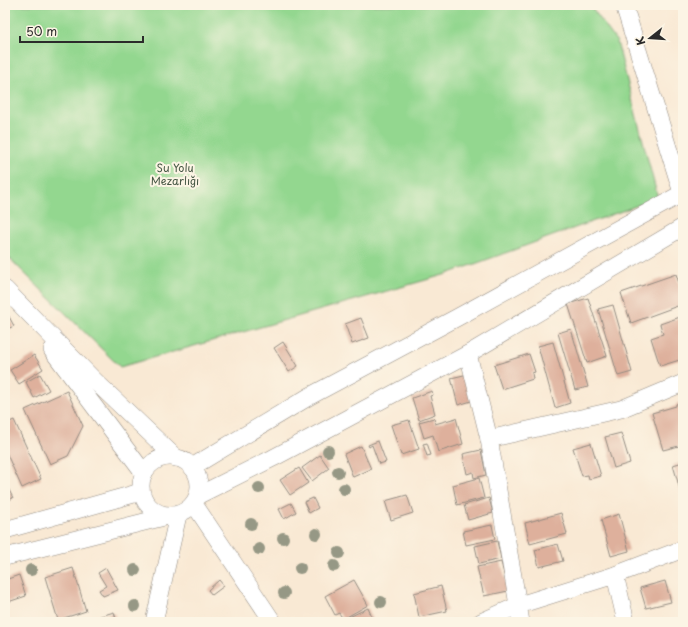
<svg xmlns="http://www.w3.org/2000/svg" width="688" height="627" viewBox="0 0 688 627" font-family="'Playpen Sans',sans-serif">
	<rect width="100%" height="100%" fill="#fcf5e5"/>
	<filter id="ink" filterUnits="userSpaceOnUse"><feTurbulence type="fractalNoise" baseFrequency=".025" numOctaves="2"/><feDisplacementMap in="SourceGraphic" scale="8" xChannelSelector="R" yChannelSelector="G"/><feConvolveMatrix kernelMatrix="1 2 1 2 8 2 1 2 1" color-interpolation-filters="sRGB"/></filter>
	<filter id="wash" filterUnits="userSpaceOnUse"><feTurbulence type="fractalNoise" baseFrequency=".012" numOctaves="4" result="noise"/><feDisplacementMap in="SourceGraphic" scale="16" xChannelSelector="R" yChannelSelector="G"/><feGaussianBlur stdDeviation="0.9" result="paint"/><feColorMatrix in="noise" values="0 0 0 0 0 0 0 0 0 0 0 0 0 0 0 0 0 1.4 0 .05"/><feComposite in="paint" operator="in"/></filter>
	<g filter="url(#wash)">
		<rect width="100%" height="100%" fill="#f9e9d4"/>
		<polygon fill="#93d78f" stroke="#5f815d" points="7,5 590,5 617,42 658,198 447,274 120,367 5,254 5,6"/>
		<g id="blocks">
			<g fill="#deb09c">
				<polygon points="676,274 683,295 683,304 631,323 621,293"/>
				<polygon points="588,298 607,356 587,363 568,304"/>
				<polygon points="613,305 632,372 618,376 598,309"/>
				<polygon points="6,311 14,326 5,330 5,312"/>
				<polygon points="683,316 683,359 660,366 651,338 663,334 660,324"/>
				<polygon points="361,318 369,338 352,344 345,324"/>
				<polygon points="571,329 588,387 575,390 558,333"/>
				<polygon points="283,342 298,366 289,372 274,348"/>
				<polygon points="553,342 570,403 555,408 538,346"/>
				<polygon points="529,354 535,372 532,373 533,379 502,389 494,365"/>
				<polygon points="34,355 43,369 19,384 10,370"/>
				<polygon points="40,374 49,390 34,398 26,382"/>
				<polygon points="468,374 475,400 458,405 451,378"/>
				<polygon points="67,391 83,426 68,456 50,464 25,410"/>
				<polygon points="432,391 433,395 430,396 435,414 419,420 412,398"/>
				<polygon points="683,402 683,445 663,450 652,413 676,406 676,404"/>
				<polygon points="434,418 435,424 456,418 463,444 438,452 433,435 424,438 419,422"/>
				<polygon points="14,420 41,479 22,488 5,450 5,424"/>
				<polygon points="409,420 419,449 401,455 391,425"/>
				<polygon points="621,433 630,463 614,468 605,437"/>
				<polygon points="378,441 386,462 379,464 372,445 369,447 368,445"/>
				<polygon points="427,443 431,455 427,456 423,444"/>
				<polygon points="591,443 601,476 589,479 588,475 582,476 573,448"/>
				<polygon points="361,446 371,469 353,477 344,454"/>
				<polygon points="481,450 486,475 474,478 473,472 467,474 463,454"/>
				<polygon points="320,455 329,468 312,481 302,468"/>
				<polygon points="683,462 683,500 673,465"/>
				<polygon points="299,468 308,483 290,495 280,480"/>
				<polygon points="479,478 484,498 457,505 453,485"/>
				<polygon points="5,482 13,498 5,502"/>
				<polygon points="407,495 413,513 391,520 385,501"/>
				<polygon points="313,498 318,508 309,513 304,502"/>
				<polygon points="489,498 493,513 468,520 464,505"/>
				<polygon points="291,503 296,512 284,519 279,509"/>
				<polygon points="561,513 567,534 530,544 525,523"/>
				<polygon points="619,514 629,551 611,556 601,520"/>
				<polygon points="492,525 495,539 466,545 463,531"/>
				<polygon points="497,541 501,559 479,564 475,546"/>
				<polygon points="558,544 563,561 539,567 535,550"/>
				<polygon points="501,562 508,591 484,596 477,567"/>
				<polygon points="73,568 86,611 58,620 45,577"/>
				<polygon points="106,568 118,590 103,596 99,590 106,586 98,573"/>
				<polygon points="19,575 26,596 5,603 5,580"/>
				<polygon points="219,580 224,586 212,595 208,590"/>
				<polygon points="354,580 368,605 343,619 339,613 335,615 325,596"/>
				<polygon points="665,581 671,602 646,608 640,588"/>
				<polygon points="441,586 447,611 419,617 414,593"/>
				<polygon points="368,608 374,622 346,622 345,619"/>
				<polygon points="114,612 117,622 92,622 91,619"/>
			</g>
		</g>
	</g>
	<g filter="url(#ink)">
		<use href="#blocks" fill-opacity="0" stroke="#928a80" stroke-width="1"/>
		<g fill="none" stroke-linecap="round" stroke-linejoin="round">
			<g stroke="#928a80" stroke-width="18">
				<g id="minor">
					<polyline points="624,5 683,196"/>
					<polyline points="5,289 95,381 176,458"/>
					<polyline points="52,350 144,473"/>
					<polyline points="468,354 489,439 521,622"/>
					<polyline points="489,439 621,409 683,383"/>
					<circle cx="170" cy="486" r="29"/>
					<polyline points="192,467 310,396 458,317 683,193"/>
					<polyline points="199,495 273,458 468,354 683,227"/>
					<polyline points="194,504 273,622"/>
					<polyline points="5,530 141,492"/>
					<polyline points="5,557 168,516"/>
					<polyline points="615,575 626,622"/>
					<polyline points="154,622 178,515"/>
					<polyline points="481,622 519,605 615,575 683,549"/>
				</g>
			</g>
			<use href="#minor" stroke="#fff" stroke-width="17"/>
		</g>
		<g fill="#969885">
			<circle cx="328" cy="451" r="6"/>
			<circle cx="338" cy="472" r="6"/>
			<circle cx="259" cy="488" r="6"/>
			<circle cx="344" cy="489" r="6"/>
			<circle cx="251" cy="524" r="6"/>
			<circle cx="316" cy="534" r="6"/>
			<circle cx="283" cy="538" r="6"/>
			<circle cx="259" cy="549" r="6"/>
			<circle cx="339" cy="553" r="6"/>
			<circle cx="334" cy="566" r="6"/>
			<circle cx="300" cy="568" r="6"/>
			<circle cx="31" cy="570" r="6"/>
			<circle cx="135" cy="570" r="6"/>
			<circle cx="284" cy="593" r="6"/>
			<circle cx="381" cy="602" r="6"/>
			<circle cx="135" cy="606" r="6"/>
		</g>
	</g>
	<g text-anchor="middle" stroke-width="4" stroke-linejoin="round" paint-order="stroke">
		<g font-size="11" fill="#455644" stroke="#fcf5e5">
			<text x="175" y="172">Su Yolu<tspan x="175" dy="13">Mezarlığı</tspan></text>
		</g>
	</g>
	<rect width="688" height="627" fill="none" stroke="#fcf5e5" stroke-width="20"/>
	<g transform="translate(650 38) rotate(253)" stroke="#fcf5e5" stroke-width="3" paint-order="stroke">
	<path d="M0-3L7 15L0 10L-7 15Z" fill="#2b2b2b"/>
	<text y="-6" font-size="11" font-weight="bold" text-anchor="middle" fill="#2b2b2b">K</text>
	</g>
	<path d="M20 36v6h123v-6" fill="none" stroke="#2b2b2b" stroke-width="2"/>
	<text x="26" y="36" font-size="12" fill="#2b2b2b" stroke="#fcf5e5" stroke-width="3" paint-order="stroke">50 m</text>
</svg>
